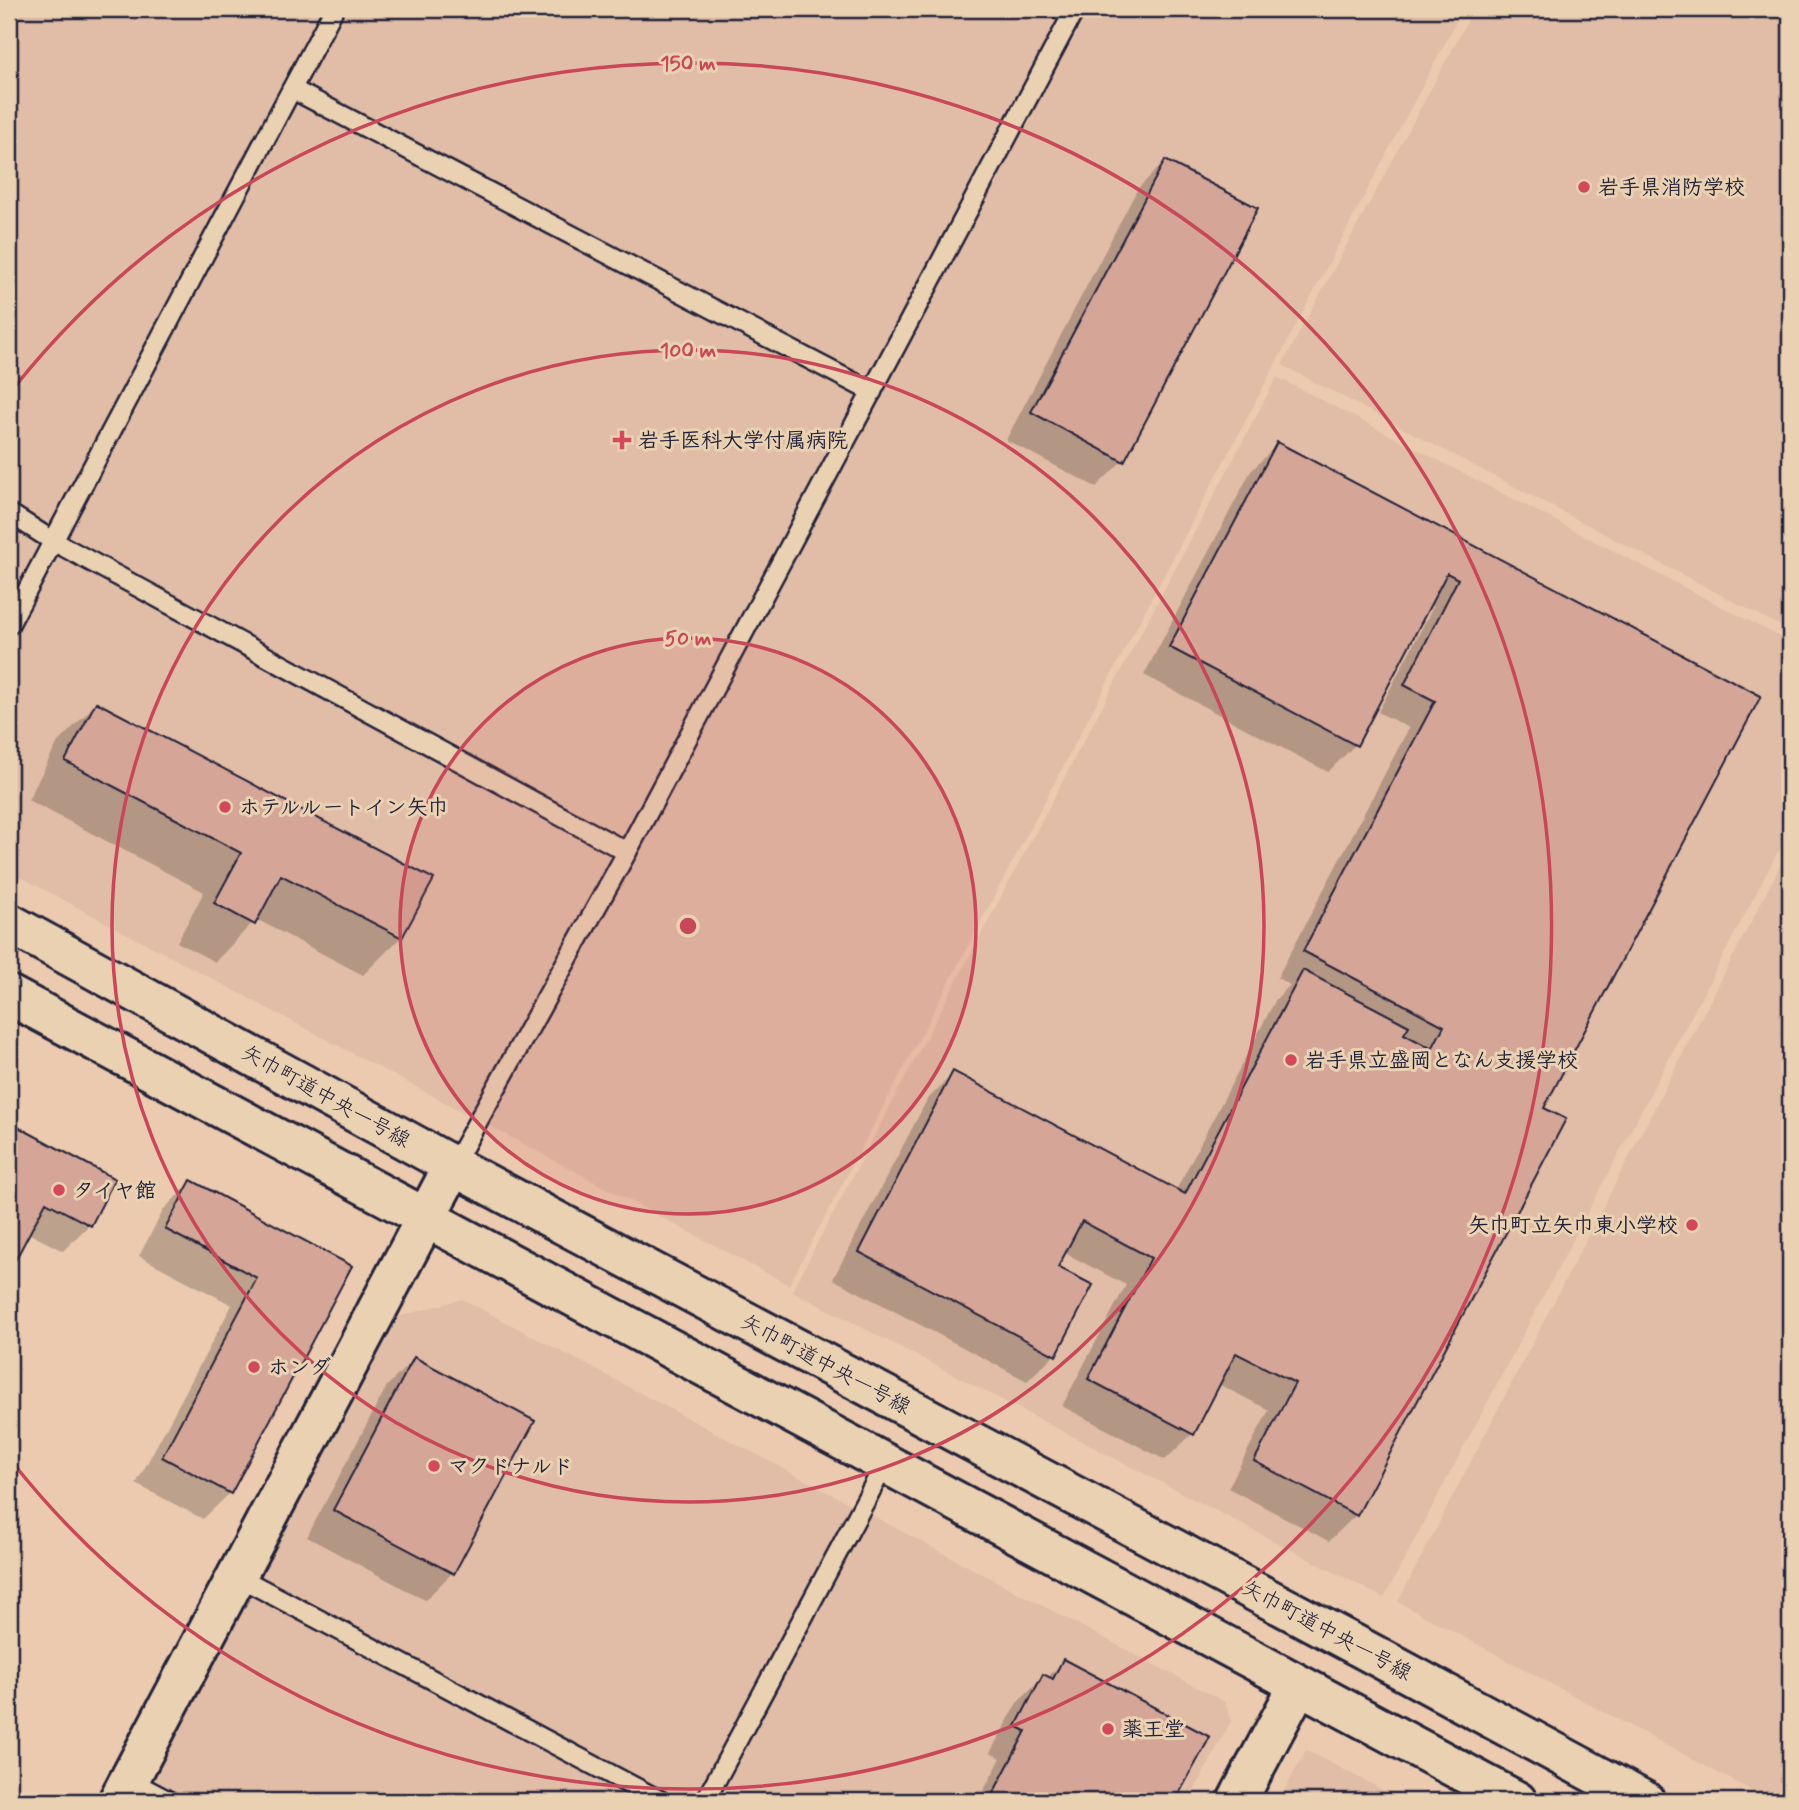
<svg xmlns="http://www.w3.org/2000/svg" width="1799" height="1810" viewBox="0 0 1799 1810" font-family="Mynerve,'Klee One',sans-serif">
	<rect width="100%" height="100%" fill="#eccaaf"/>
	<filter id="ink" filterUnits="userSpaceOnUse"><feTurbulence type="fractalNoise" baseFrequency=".0143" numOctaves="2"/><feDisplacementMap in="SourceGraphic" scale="14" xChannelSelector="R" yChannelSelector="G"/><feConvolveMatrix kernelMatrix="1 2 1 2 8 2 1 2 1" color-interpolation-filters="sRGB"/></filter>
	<g filter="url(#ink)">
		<g fill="#e1bca6">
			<polygon points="9,9 1463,9 789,1285 9,871"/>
			<polygon points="1474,9 1790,9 1790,631 1282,365"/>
			<polygon points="1277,377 1790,642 1790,829 1384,1598 792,1291"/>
			<polygon points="1790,847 1790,1801 1771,1801 1398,1602"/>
			<polygon points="462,1299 1225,1702 1231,1721 1189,1801 141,1801 398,1317"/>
			<polygon points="1306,1750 1404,1801 1279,1801"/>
		</g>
		<g fill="#0003">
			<polygon points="1165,162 1123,460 1096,487 1006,440 1138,188"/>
			<polygon points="1278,444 1759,696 1542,1109 1356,1515 1329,1541 1228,1488 1269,1410 1218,1384 1192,1434 1165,1460 1062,1406 1126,1285 1063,1252 1055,1267 1054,1355 1027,1381 833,1279 927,1100 954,1073 1176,1190 1276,999 1290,985 1277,978 1409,728 1378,712 1433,607 1429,604 1355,745 1328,772 1144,675 1251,471"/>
			<polygon points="96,704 401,937 363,975 256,919 215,962 177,942 204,892 28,800 58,742"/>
			<polygon points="9,1124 113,1179 89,1225 63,1251 28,1233 9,1269"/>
			<polygon points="191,1182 350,1267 230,1493 203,1519 136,1484 232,1305 139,1256 164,1209"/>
			<polygon points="414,1359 532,1422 452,1573 425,1600 307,1537 387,1386"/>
			<polygon points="1064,1661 1207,1737 1173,1801 978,1801 1001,1758 990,1753 1017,1703 1044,1676 1047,1678"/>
		</g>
		<g fill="#d5a698" stroke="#22223b" stroke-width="2">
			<polygon points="1165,160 1258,208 1124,462 1031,412"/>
			<polygon points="1277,442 1761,696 1544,1108 1566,1119 1357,1516 1254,1461 1295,1383 1236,1353 1194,1435 1088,1379 1151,1258 1082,1221 1058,1267 1093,1285 1056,1356 859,1252 953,1071 1185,1194 1303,970 1409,1026 1404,1034 1432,1049 1444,1026 1303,951 1435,701 1404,685 1458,579 1447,573 1357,746 1169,647"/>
			<polygon points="96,702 434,879 402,938 281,875 255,925 214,903 241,853 65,761"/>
			<polygon points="9,1122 115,1179 91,1226 46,1202 9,1272"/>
			<polygon points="191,1180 352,1266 231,1494 162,1457 257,1278 165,1229"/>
			<polygon points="414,1357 535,1421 454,1574 333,1510"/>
			<polygon points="1063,1659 1210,1737 1175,1801 989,1801 1026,1731 1016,1726 1043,1674 1053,1679"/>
		</g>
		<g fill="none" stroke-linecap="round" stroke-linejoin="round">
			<g stroke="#22223b" stroke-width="23">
				<g id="service">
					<polyline points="292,89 872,392"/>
					<polyline points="9,513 53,541 627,852"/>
					<polyline points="9,625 334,9"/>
					<polyline points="453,1166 627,852 1072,15 1060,9"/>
					<polyline points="237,1576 661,1801"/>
					<polyline points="129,1780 169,1801"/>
					<polyline points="705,1801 885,1464"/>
				</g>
			</g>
			<g stroke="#22223b" stroke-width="44">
				<g id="tertiary">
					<polyline points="9,923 453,1166 1365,1650 1645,1801"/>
					<polyline points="9,995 1517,1801"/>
					<polyline points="118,1801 453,1166"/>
					<polyline points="1237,1801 1298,1686"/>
				</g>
			</g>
			<use href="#service" stroke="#ead1b2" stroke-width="18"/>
			<use href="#tertiary" stroke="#ead1b2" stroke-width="38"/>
		</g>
	</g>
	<circle cx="688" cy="926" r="288" fill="#c84759" fill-opacity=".12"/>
	<g fill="none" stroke="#c84759" stroke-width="3.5">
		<circle cx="688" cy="926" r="288"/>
		<circle cx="688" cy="926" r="576"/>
		<path d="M13 389A863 863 0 1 1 13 1463"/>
	</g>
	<g fill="#d1495b" stroke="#ead1b2" stroke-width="2.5">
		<circle cx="1584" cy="187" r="7"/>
		<path d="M618.5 429.5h7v7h7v7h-7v7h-7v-7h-7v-7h7z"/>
		<circle cx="225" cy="807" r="7"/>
		<circle cx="1291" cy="1060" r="7"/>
		<circle cx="59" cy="1190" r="7"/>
		<circle cx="1692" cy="1225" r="7"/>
		<circle cx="254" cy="1367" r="7"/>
		<circle cx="434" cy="1466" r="7"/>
		<circle cx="1108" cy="1729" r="7"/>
	</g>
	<g text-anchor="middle" stroke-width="6" stroke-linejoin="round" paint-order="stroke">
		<g font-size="21" font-weight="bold" fill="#22223b" stroke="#ead1b2" text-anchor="start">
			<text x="1598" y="194">岩手県消防学校</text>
			<text x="638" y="447">岩手医科大学付属病院</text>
			<text x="239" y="814">ホテルルートイン矢巾</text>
			<text x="1305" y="1067">岩手県立盛岡となん支援学校</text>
			<text x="73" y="1197">タイヤ館</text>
			<text x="1678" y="1232" text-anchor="end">矢巾町立矢巾東小学校</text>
			<text x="268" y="1374">ホンダ</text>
			<text x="448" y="1473">マクドナルド</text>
			<text x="1122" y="1736">薬王堂</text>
		</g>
		<g font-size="21" fill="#22223b" stroke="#ead1b2">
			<text transform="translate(326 1096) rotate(29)" y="7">矢巾町道中央一号線</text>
			<text transform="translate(826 1364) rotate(28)" y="7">矢巾町道中央一号線</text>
			<text transform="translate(1327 1630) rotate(28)" y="7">矢巾町道中央一号線</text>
		</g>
	</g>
	<circle cx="688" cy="926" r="10" fill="#c84759" stroke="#ead1b2" stroke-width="3.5"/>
	<g font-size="21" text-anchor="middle" font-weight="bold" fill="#c84759" stroke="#ead1b2" stroke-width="6" stroke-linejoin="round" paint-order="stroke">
		<text x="688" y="70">150 m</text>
		<text x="688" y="357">100 m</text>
		<text x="688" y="645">50 m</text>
	</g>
	<rect width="1799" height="1810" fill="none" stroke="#ead1b2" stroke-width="35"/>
	<rect x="18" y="18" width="1764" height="1775" fill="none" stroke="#22223b" stroke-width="2.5" filter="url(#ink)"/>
</svg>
